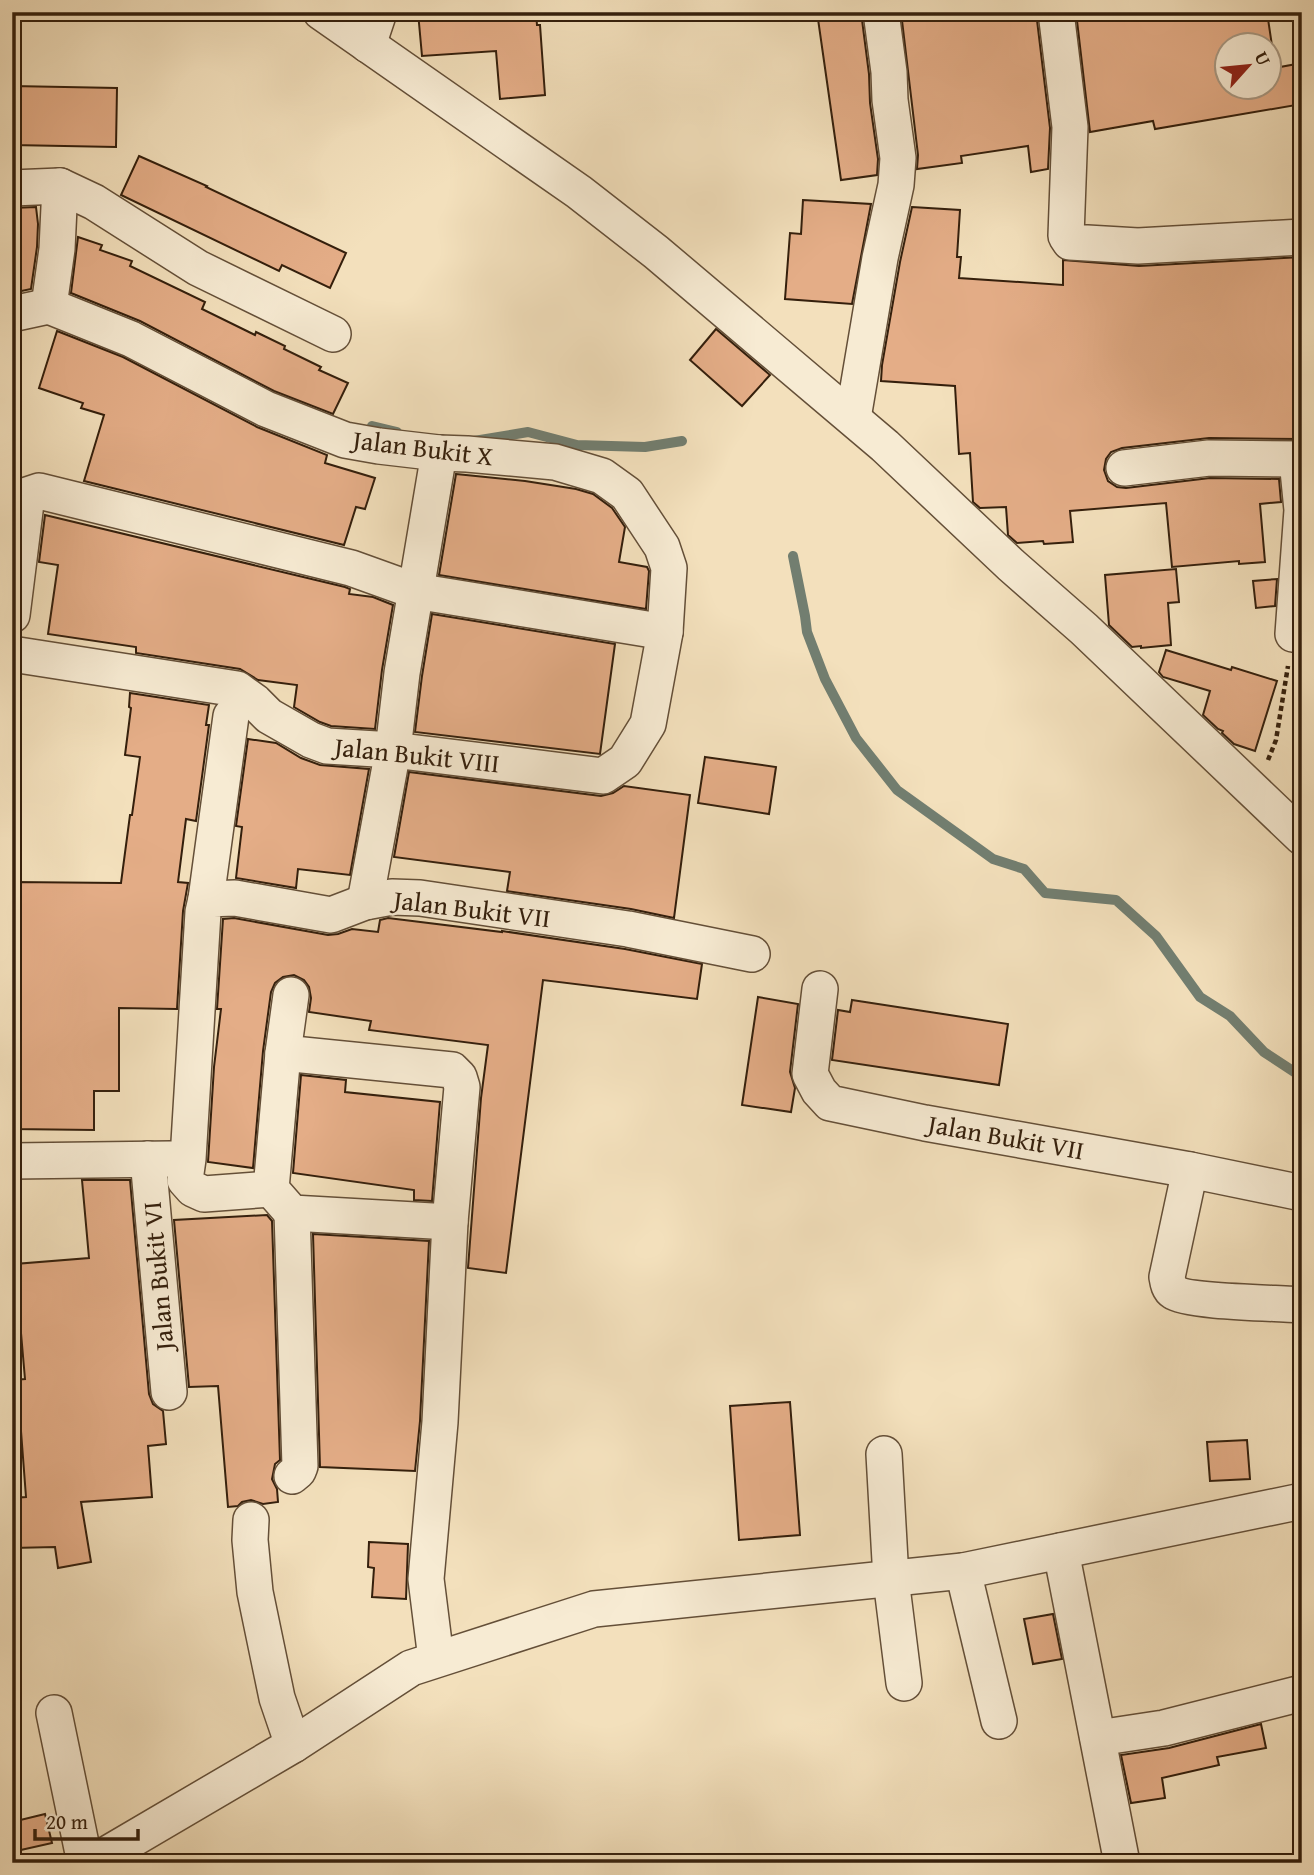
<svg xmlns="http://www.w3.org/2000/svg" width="1314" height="1875" viewBox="0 0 1314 1875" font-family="'Gentium Book Plus',serif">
	<rect width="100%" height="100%" fill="#f3e0bc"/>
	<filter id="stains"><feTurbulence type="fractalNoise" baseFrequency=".00286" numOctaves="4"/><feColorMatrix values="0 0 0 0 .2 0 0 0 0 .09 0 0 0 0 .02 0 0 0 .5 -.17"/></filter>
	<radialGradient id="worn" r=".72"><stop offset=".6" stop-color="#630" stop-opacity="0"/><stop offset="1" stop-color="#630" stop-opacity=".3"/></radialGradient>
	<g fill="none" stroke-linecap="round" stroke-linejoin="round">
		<g stroke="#727e70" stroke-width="10">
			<polyline points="372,426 397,432"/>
			<polyline points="474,441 528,432 577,445 645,447 682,441"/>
			<polyline points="793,556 805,616 807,632 825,679 856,738 897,790 993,859 1024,869 1045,893 1116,900 1156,936 1200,997 1230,1016 1264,1052 1302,1077"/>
		</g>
	</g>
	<g fill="#e4ad87" stroke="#341f0c" stroke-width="2" fill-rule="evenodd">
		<polygon points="418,12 536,12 537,25 540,25 545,95 500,99 496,51 422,56"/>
		<polygon points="817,12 861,12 869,74 870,103 878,159 877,175 841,180"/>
		<polygon points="901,12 1036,12 1050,128 1048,169 1031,172 1028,146 961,156 962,163 917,169 918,155"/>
		<path d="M1076 12H1267L1275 66 1280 65V67L1302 63V104L1155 129 1153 121 1090 132ZM1227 46H1269V88H1227Z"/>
		<polygon points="12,86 117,88 116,147 12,145"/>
		<polygon points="139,156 207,186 206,187 346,253 330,288 282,265 279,271 121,195"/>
		<polygon points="803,200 871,204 852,304 785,299 790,233 801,234"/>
		<polygon points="36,207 38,224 37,247 31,289 12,293 12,208"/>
		<polygon points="912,207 960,210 957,257 961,257 959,278 1063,285 1063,260 1139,266 1302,257 1302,439 1209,438 1122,448 1111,452 1106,459 1104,470 1108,481 1117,487 1126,488 1210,478 1279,479 1281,502 1260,504 1265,562 1239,564 1239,561 1172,567 1166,503 1070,511 1073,542 1044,544 1043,541 1017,543 1008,535 1006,507 980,508 973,502 970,453 959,454 955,386 881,381 882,365 900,262"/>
		<polygon points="78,237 102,245 100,250 132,261 130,266 205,302 202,309 255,335 256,332 285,346 284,349 321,367 319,370 348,383 333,414 274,391 140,321 71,293"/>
		<polygon points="716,329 770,375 742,406 690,360"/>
		<polygon points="57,331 123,357 257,427 327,455 325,463 375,478 365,509 356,507 344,545 84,481 104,415 81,408 83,403 39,388"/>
		<polygon points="456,474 525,481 576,489 593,494 612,508 625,527 619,562 647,567 649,571 646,609 439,575"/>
		<polygon points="45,515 345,587 350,589 349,594 373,597 393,605 382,670 375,729 331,726 320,722 294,707 297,685 258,680 240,669 136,653 136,647 48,634 58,565 39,562"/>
		<polygon points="1176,569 1179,602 1168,603 1171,645 1141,648 1141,646 1132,647 1109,625 1105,575"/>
		<polygon points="1277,579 1275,606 1256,608 1253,581"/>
		<polygon points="432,614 615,644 600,754 415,732 422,676"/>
		<polygon points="1166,650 1231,670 1232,667 1277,681 1255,751 1234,744 1222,733 1223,731 1218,729 1203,715 1210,691 1163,677 1159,672"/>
		<polygon points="130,693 209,705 206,725 209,725 196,821 186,819 178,882 188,883 183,911 177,1009 119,1008 119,1091 94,1091 94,1130 12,1129 12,882 121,883 130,815 132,815 140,757 125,755 131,708 129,707"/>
		<polygon points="248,739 276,743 301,758 320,765 369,769 350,875 298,869 296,888 236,878 242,827 236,826"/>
		<polygon points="705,757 776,767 769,814 698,803"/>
		<polygon points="409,772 601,796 613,793 624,786 690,795 674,918 631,909 507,891 510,872 394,857"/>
		<polygon points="234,918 328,935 338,934 352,929 378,932 380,920 388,918 502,932 502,931 625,949 702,964 697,999 543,980 506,1273 468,1268 481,1098 488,1045 369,1030 371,1021 309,1012 311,998 309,987 304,980 294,975 283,977 275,983 271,992 263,1051 253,1168 208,1162 214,1067 221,1009 217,1009 223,919"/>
		<polygon points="758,997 798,1004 790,1072 795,1088 791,1112 742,1105"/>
		<polygon points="852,1000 1008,1024 999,1085 832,1060 838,1010 850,1012"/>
		<polygon points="301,1075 346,1080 345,1092 440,1102 432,1201 414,1200 414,1190 293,1173"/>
		<polygon points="82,1180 130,1180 149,1394 153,1404 163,1411 166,1444 148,1446 152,1497 81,1502 91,1562 58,1568 55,1547 12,1548 12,1498 26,1497 20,1418 12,1418 12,1380 25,1379 15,1264 89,1258"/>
		<polygon points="267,1215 272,1221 280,1460 275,1464 272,1479 277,1489 278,1502 263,1504 251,1500 242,1502 238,1506 228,1507 218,1386 189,1387 174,1220"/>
		<polygon points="313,1234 429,1241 420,1421 415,1471 320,1467"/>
		<polygon points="790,1402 800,1535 739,1540 730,1406"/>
		<polygon points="1247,1440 1250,1479 1210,1481 1207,1442"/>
		<polygon points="369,1542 408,1544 406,1599 372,1597 374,1568 368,1567"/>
		<polygon points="1053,1614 1062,1659 1033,1664 1024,1619"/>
		<polygon points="1261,1724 1266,1748 1217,1757 1219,1765 1162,1778 1165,1798 1131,1803 1121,1755 1169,1748"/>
		<polygon points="45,1814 52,1843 12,1852 12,1822"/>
	</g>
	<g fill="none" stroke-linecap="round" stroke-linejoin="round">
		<g stroke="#644f38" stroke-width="38">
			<g id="minor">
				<polyline points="321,12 579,192 656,252 885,446 1011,565 1084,629 1302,837"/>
				<polyline points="1056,12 1070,127 1066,236 1070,242 1138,246 1302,237"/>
				<polyline points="368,45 379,12"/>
				<polyline points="12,188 60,186 94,202 198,268 333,334"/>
				<polyline points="49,306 57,249 60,186"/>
				<polyline points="12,314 49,306"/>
				<polyline points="853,418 880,258 896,185 898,158 890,100 889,72 881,12"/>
				<polyline points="1124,468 1209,458 1302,459"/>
				<polyline points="12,615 27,495 39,491 351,568 415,591 665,632"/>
				<polyline points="1293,634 1302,510 1297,460"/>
				<polyline points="12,654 237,689 255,702 269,716 311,740 327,746 393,750 603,776 625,761 648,724 665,632 669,568 662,547 627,494 602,476 555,462 467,454 439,453 379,446 345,440 266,409 131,339 49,306"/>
				<polyline points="206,899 231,716"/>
				<polyline points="365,902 393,750 402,673 439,453"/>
				<polyline points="820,989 810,1074 819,1091 830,1103 925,1123 1190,1170 1302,1193"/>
				<polyline points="291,995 283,1053 271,1189 292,1213 450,1222"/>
				<polyline points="283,1053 452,1070 459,1077 462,1087 450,1222 440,1422 426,1579 436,1659"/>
				<polyline points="148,1159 169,1392"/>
				<polyline points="12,1161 171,1159"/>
				<path d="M1190 1170 1167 1277C1168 1283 1169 1289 1174 1292 1187 1302 1280 1303 1302 1305"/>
				<polyline points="271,1189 204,1194 193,1189 185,1180 188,1159 203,912 206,899 235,898 331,915 365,902 392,897 420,898 628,929 752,954"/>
				<polyline points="884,1454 891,1579 904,1683"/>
				<polyline points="292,1476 298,1471 300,1466 292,1213"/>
				<polyline points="251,1520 250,1540 255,1592 277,1698 293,1745"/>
				<polyline points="1061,1551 1122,1863"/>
				<polyline points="963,1571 999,1721"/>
				<polyline points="54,1713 85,1863"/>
				<polyline points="1098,1738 1164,1728 1302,1693"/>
				<polyline points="92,1863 293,1745 411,1668 594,1609 963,1571 1302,1501"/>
			</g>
		</g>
		<g stroke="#341f0c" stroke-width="4.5" stroke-dasharray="5 3.5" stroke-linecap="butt">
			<polyline points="1268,760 1276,740 1288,666"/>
			<polyline points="1295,1536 1302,1579"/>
		</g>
		<use href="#minor" stroke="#f7ebd3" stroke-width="35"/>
	</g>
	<g text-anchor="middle" stroke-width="5" stroke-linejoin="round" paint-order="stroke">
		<g font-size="26" fill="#341f0c" stroke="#f7ebd3">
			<text transform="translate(423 448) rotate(7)" y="9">Jalan Bukit X</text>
			<text transform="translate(417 755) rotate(6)" y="9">Jalan Bukit VIII</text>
			<text transform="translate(472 909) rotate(7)" y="9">Jalan Bukit VII</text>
			<text transform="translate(1006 1137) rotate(10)" y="9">Jalan Bukit VII</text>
			<text transform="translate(158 1276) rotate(-95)" y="9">Jalan Bukit VI</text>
		</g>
	</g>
	<rect width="1314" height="1875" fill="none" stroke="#f3e0bc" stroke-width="42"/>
	<rect x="14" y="14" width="1286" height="1847" fill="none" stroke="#341f0c" stroke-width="3.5"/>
	<rect x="21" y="21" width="1272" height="1833" fill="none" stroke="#341f0c" stroke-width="2"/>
	<g transform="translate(1248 66) rotate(63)"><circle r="33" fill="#f7ebd3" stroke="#a99983" stroke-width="2"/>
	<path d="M0-5L12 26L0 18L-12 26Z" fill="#8f2418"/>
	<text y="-10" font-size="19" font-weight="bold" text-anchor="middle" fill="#341f0c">U</text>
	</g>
	<path d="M35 1829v10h103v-10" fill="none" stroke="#341f0c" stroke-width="3.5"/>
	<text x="46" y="1829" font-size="21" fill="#341f0c" stroke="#f7ebd3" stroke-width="5" paint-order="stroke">20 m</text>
	<rect width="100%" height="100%" filter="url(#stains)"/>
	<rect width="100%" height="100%" fill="url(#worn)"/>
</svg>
